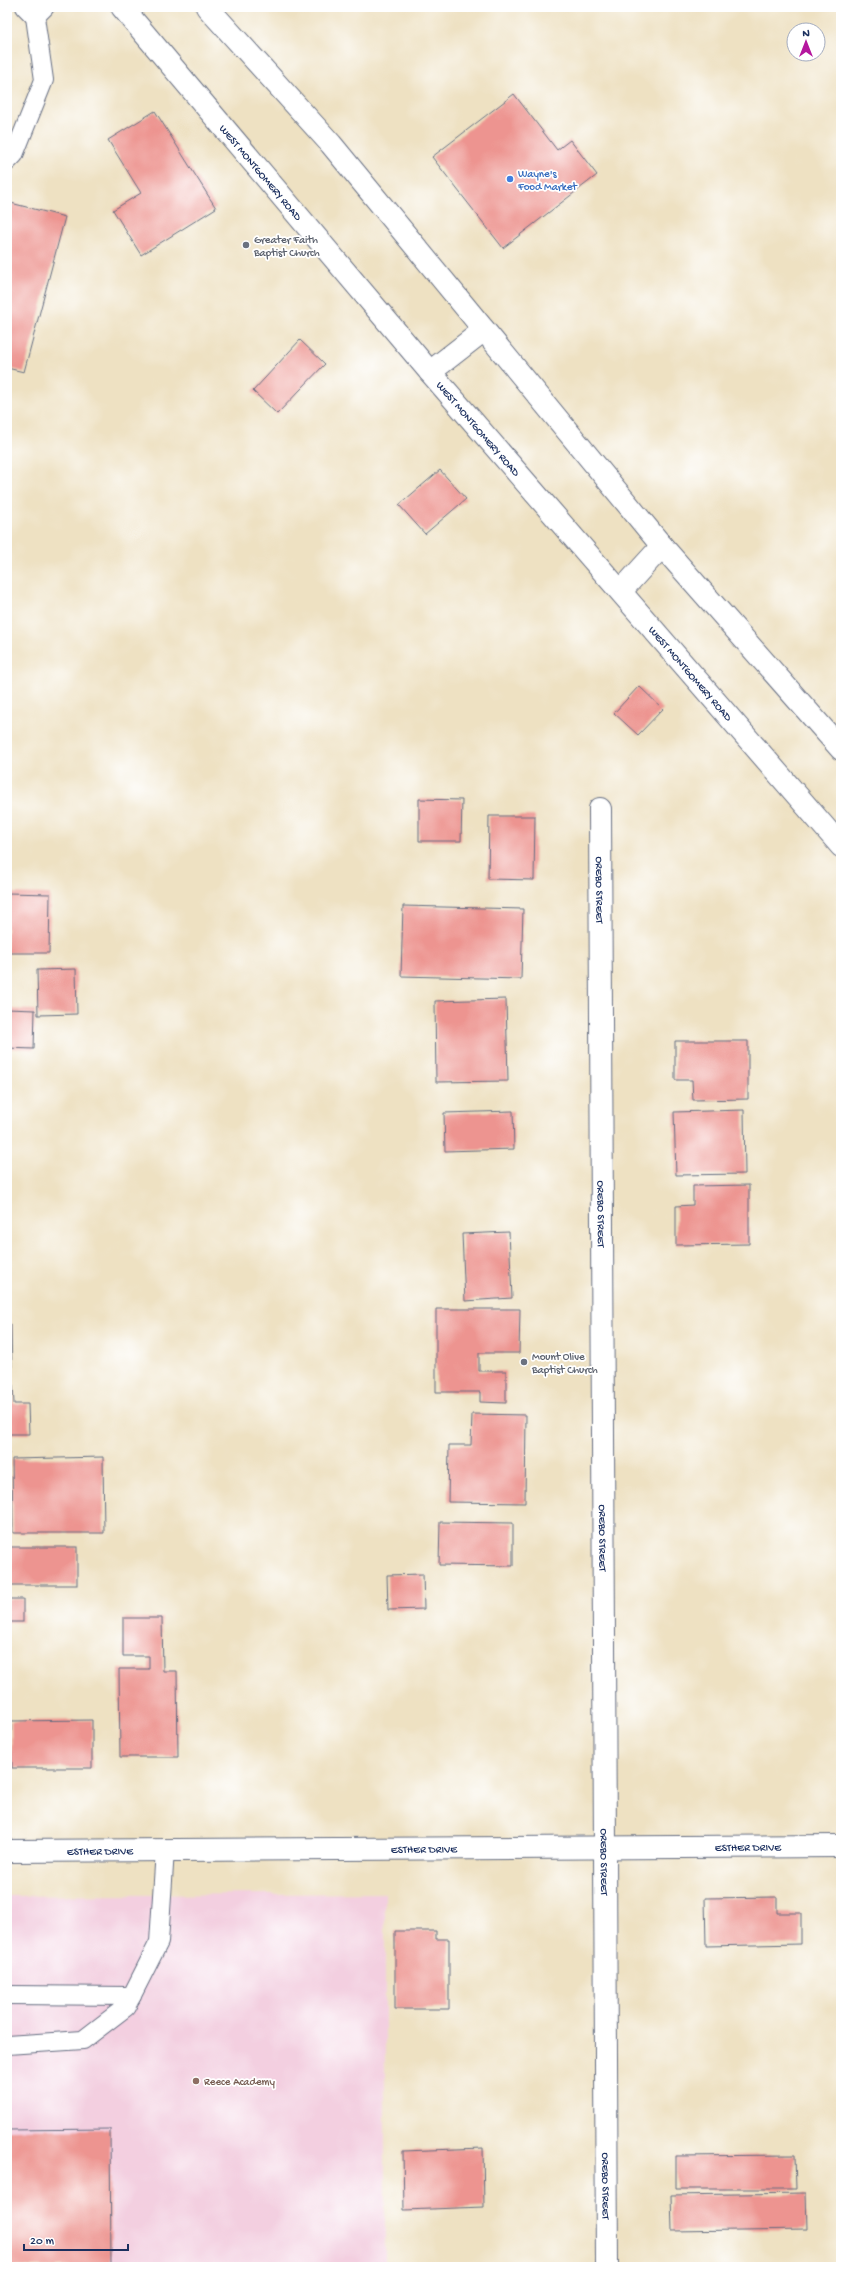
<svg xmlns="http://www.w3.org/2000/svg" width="848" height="2274" viewBox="0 0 848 2274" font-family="'Gochi Hand',sans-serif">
	<rect width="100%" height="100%" fill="#fff"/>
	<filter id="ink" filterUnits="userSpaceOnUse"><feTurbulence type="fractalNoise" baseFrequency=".025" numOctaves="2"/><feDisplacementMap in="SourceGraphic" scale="8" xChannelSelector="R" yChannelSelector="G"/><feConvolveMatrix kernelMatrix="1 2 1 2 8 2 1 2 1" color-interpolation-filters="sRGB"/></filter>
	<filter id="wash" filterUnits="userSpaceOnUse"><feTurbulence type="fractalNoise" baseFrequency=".012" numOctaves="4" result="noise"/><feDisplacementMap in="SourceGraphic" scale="16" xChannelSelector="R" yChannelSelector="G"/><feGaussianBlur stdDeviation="0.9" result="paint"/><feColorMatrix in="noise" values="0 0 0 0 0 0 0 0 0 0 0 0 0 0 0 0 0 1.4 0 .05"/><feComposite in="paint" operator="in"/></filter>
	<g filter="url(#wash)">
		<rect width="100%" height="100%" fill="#eee1c2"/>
		<polygon fill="#f3cfe0" points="385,1893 385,2267 7,2267 7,1896"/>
		<g id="blocks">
			<g fill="#ed9490">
				<polygon points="514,94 557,150 570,140 597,175 503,248 432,157"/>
				<polygon points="155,111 216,208 141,255 113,210 141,193 108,140"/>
				<polygon points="7,202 65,217 24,372 7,368"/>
				<polygon points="300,340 325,364 277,414 253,391"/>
				<polygon points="440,470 466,499 425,534 399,505"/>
				<polygon points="639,686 663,709 638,735 614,713"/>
				<polygon points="419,799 462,800 461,841 419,841"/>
				<polygon points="489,816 535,816 534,880 488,879"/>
				<polygon points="7,893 50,894 49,953 7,953"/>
				<polygon points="403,906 523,909 521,979 401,976"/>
				<polygon points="76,969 77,1014 38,1015 37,970"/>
				<polygon points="506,999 508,1081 436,1082 435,1001"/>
				<polygon points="7,1009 35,1010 34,1049 7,1048"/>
				<polygon points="675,1041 748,1041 748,1099 693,1100 692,1080 675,1080"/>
				<polygon points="744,1110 745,1174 676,1175 674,1112"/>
				<polygon points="513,1111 514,1149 445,1151 444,1113"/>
				<polygon points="749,1185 749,1244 676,1245 676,1206 693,1205 693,1186"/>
				<polygon points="509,1232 512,1298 465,1301 462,1234"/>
				<polygon points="436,1309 520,1309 519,1353 479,1353 479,1371 506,1371 506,1403 480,1402 480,1392 436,1392"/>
				<polygon points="7,1324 11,1324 12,1374 7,1374"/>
				<polygon points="7,1385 13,1385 14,1404 28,1404 29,1434 9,1434 9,1454 7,1454"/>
				<polygon points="472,1414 526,1415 525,1503 448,1502 449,1445 471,1445"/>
				<polygon points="103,1457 104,1533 13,1533 12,1459"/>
				<polygon points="440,1522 513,1523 513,1566 439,1565"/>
				<rect x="7" y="1547" width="70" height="38"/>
				<polygon points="423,1574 424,1609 388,1610 387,1575"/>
				<rect x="7" y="1599" width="16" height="23"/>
				<polygon points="123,1618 162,1618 163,1671 177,1671 178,1757 120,1757 119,1669 149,1669 149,1656 123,1656"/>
				<polygon points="92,1720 92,1768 12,1768 11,1721"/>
				<polygon points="777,1897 777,1913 801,1913 801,1944 706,1946 705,1898"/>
				<polygon points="395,1931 436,1931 436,1939 449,1939 449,2009 395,2009"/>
				<polygon points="110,2129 111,2267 7,2267 7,2130"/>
				<polygon points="483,2148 484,2207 404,2210 403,2151"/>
				<polygon points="795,2155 796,2189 676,2189 676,2156"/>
				<polygon points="806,2193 807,2229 672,2231 671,2195"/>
			</g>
		</g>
	</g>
	<g filter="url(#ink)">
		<use href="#blocks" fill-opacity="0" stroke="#656d81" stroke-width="1"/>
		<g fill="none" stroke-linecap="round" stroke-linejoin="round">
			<g stroke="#656d81" stroke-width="20">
				<g id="lane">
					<polyline points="25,7 35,17 45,7"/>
					<polyline points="7,162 14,155 44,80 35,17"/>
					<polyline points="7,1995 132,1996"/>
					<polyline points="7,2045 83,2040 126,2007 159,1942 165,1850"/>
				</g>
			</g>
			<g stroke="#656d81" stroke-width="24">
				<g id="street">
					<path id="s1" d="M600 809 607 2267"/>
				</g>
			</g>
			<g stroke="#656d81" stroke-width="24">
				<g id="secondary">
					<path id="s2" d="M122 7 430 372 841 846"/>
					<polyline points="207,7 331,144 662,546 841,749"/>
					<polyline points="430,372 484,330"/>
					<polyline points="621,591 662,546"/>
					<path id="s3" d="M7 1851 841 1846"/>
				</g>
			</g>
			<use href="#lane" stroke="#fff" stroke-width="18"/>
			<use href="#street" stroke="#fff" stroke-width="22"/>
			<use href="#secondary" stroke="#fff" stroke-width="22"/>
		</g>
	</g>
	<circle fill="#3f7fe0" stroke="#fff" stroke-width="1.5" cx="510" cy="179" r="4"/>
	<g fill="#6b7280" stroke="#fff" stroke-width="1.5">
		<circle cx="246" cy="245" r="4"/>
		<circle cx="524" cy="1362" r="4"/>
	</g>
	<circle fill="#8d6e63" stroke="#fff" stroke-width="1.5" cx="196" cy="2081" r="4"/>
	<g text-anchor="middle" stroke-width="3.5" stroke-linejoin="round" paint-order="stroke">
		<g font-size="11" fill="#1b2f5e" stroke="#fff">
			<text dy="4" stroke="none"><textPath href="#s2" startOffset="216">WEST MONTGOMERY ROAD</textPath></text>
			<text dy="4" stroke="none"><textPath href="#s2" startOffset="552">WEST MONTGOMERY ROAD</textPath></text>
			<text dy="4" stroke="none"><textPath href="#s2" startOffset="876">WEST MONTGOMERY ROAD</textPath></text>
			<text dy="4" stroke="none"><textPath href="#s1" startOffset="81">OREBO STREET</textPath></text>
			<text dy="4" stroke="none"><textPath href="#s1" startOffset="405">OREBO STREET</textPath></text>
			<text dy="4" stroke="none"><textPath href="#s1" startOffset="729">OREBO STREET</textPath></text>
			<text dy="4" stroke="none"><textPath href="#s3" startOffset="741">ESTHER DRIVE</textPath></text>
			<text dy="4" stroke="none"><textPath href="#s3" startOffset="417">ESTHER DRIVE</textPath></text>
			<text dy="4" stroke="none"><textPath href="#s3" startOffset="93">ESTHER DRIVE</textPath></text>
			<text dy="4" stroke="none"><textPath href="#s1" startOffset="1053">OREBO STREET</textPath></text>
			<text dy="4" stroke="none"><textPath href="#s1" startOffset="1377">OREBO STREET</textPath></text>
		</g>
		<g font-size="11" fill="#366cbe" stroke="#fff" text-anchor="start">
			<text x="518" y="177">Wayne's<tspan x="518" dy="13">Food Market</tspan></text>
		</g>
		<g font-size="11" fill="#5b616d" stroke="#fff" text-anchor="start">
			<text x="254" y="243">Greater Faith<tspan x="254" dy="13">Baptist Church</tspan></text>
			<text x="532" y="1360">Mount Olive<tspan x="532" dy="13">Baptist Church</tspan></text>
		</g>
		<g font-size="11" fill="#785e54" stroke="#fff" text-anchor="start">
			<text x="204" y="2085">Reece Academy</text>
		</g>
	</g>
	<rect width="848" height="2274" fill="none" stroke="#fff" stroke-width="24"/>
	<g transform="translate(806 42)"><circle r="19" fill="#ffffff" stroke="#a4acbf"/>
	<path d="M0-3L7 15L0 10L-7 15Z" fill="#b5179e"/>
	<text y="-6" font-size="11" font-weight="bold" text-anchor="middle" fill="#1b2f5e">N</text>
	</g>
	<path d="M24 2244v6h104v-6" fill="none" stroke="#1b2f5e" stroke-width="2"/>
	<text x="30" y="2244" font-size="12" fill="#1b2f5e" stroke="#ffffff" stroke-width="3" paint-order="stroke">20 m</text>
</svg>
